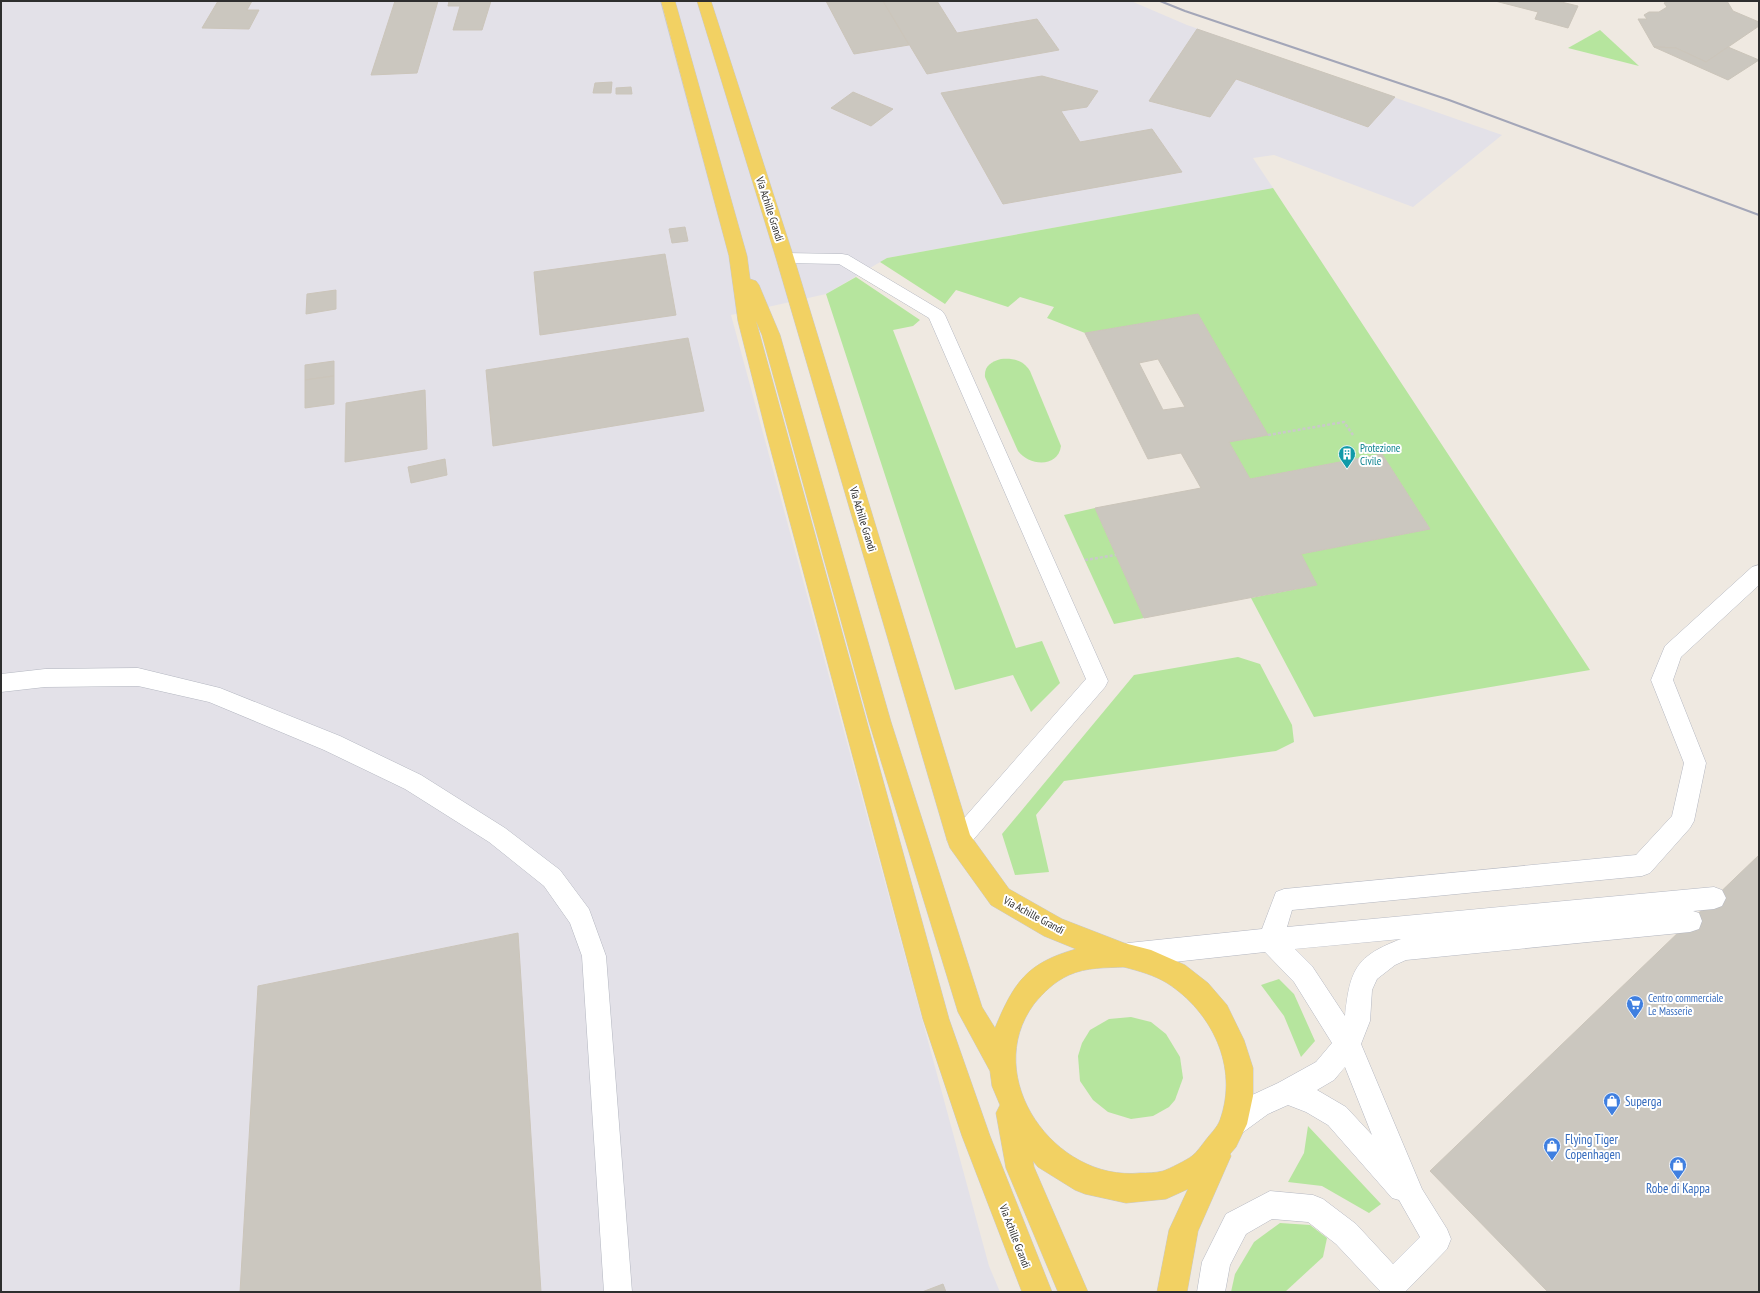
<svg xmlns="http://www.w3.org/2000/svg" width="1760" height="1293" viewBox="0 0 1760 1293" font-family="'PT Sans Narrow',sans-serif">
	<rect width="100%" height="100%" fill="#efe9e1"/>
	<polygon fill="#e3e1e8" points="1,1 1131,1 1187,25 1502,135 1413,207 1274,155 1253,158 1273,188 887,258 826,294 731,315 989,1266 1000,1292 1,1292"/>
	<g fill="#b6e59e">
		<polygon points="1600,30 1639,66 1568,48"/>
		<polygon points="1273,188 1590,670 1314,717 1251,598 1317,585 1301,554 1430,529 1382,454 1250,479 1229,442 1268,435 1198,314 1085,333 1047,318 1054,307 1020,297 1008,307 956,290 945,304 880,262 887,258"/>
		<polygon points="856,277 920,320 913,326 893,330 1016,648 1042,641 1060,683 1031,712 1013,675 955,690 826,294"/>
		<path d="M1001 359C1013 358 1023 360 1030 371L1061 446C1058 468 1029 466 1018 451L985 377C984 366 991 362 1001 359Z"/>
		<polygon points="1095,508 1144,618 1114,624 1064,515"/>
		<polygon points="1238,657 1260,664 1292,725 1294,742 1276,751 1064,781 1036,815 1049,872 1015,875 1002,834 1134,675"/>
		<polygon points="1279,979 1294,994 1315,1041 1301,1057 1284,1016 1261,985"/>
		<polygon points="1131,1017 1151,1022 1166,1034 1180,1057 1183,1078 1175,1100 1169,1107 1153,1116 1131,1119 1108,1112 1093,1100 1080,1081 1078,1056 1082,1043 1090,1030 1109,1019"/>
		<polygon points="1308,1126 1381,1204 1369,1213 1322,1186 1288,1182 1304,1153"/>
		<polygon points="1280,1223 1310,1225 1327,1238 1323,1257 1285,1292 1231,1292 1235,1274 1254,1242"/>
	</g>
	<g fill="#cbc7bf" stroke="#cbc5ba" fill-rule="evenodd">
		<polygon points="218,1 252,1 247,10 259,10 249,29 202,28"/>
		<polygon points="395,1 438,1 417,73 371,75"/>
		<polygon points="449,1 491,1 482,30 453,30 460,6 448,6"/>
		<polygon points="826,1 883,1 909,45 854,54"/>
		<polygon points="883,1 937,1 957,33 1037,19 1059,50 927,74"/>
		<polygon points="1495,1 1557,1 1578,6 1568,28 1535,19 1538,12"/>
		<polygon points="1668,1 1727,1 1733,11 1759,22 1759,26 1706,62 1676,48 1654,47 1638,19 1647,19 1644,15 1649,12 1659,12 1667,7 1664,3"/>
		<polygon points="1197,29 1395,97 1368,127 1236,79 1210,117 1149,101"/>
		<polygon points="1654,47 1676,48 1706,62 1728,47 1759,60 1728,80"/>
		<polygon points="1042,76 1098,91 1087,107 1061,111 1080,142 1152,129 1182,172 1003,204 941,93"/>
		<polygon points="612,82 611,93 593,93 595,83"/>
		<polygon points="631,87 632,94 616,94 616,88"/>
		<polygon points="853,92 893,109 871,126 831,108"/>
		<polygon points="685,227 688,241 672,243 669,229"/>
		<polygon points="665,254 676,315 540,335 534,272"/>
		<polygon points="336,290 336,309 306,314 307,294"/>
		<path d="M1198 314 1268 435 1229 442 1250 479 1382 454 1430 529 1301 554 1317 585 1144 618 1095 508 1201 488 1181 453 1148 459 1085 333ZM1158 359 1185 407 1163 410 1139 363Z"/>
		<polygon points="688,338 704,411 493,446 486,370"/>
		<polygon points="334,361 334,376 305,380 305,365"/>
		<polygon points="334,376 334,404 305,408 305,380"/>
		<polygon points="425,390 427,449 345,462 346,403"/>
		<polygon points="445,459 447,475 411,483 408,467"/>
		<polygon points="1759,855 1759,1292 1548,1292 1430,1171"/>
		<polygon points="518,933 541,1292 240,1292 258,986"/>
		<polygon points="943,1284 946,1292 922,1292"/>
	</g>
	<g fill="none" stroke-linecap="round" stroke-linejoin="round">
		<g stroke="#b4b7c1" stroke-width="1">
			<g id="lane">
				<polygon points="785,253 842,254 848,255 942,311 945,315 1108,681 1105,687 967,847 959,850 951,847 947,840 951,833 1086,679 929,318 839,264 785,263 779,262 777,258 779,254"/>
				<path d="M1759 565V585L1681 657 1673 680 1706 763 1694 821 1690 828 1650 873 1642 876 1292 910 1287 927 1714 887 1722 890 1726 898 1722 906 1714 909 1693 911 1699 913 1702 921 1699 929 1690 932 1406 960 1395 965 1377 979 1372 990 1370 1021 1361 1044 1422 1189 1447 1229 1451 1239 1447 1249 1405 1292H1381L1336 1244 1308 1222 1272 1219 1246 1234 1230 1265 1225 1292H1197L1202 1262 1226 1214 1270 1191 1313 1195 1323 1199 1356 1224 1393 1264 1420 1237 1399 1200 1392 1198 1328 1125 1306 1112 1288 1105 1268 1114 1242 1133 1233 1137 1224 1133 1220 1124 1224 1115 1250 1096 1278 1083 1316 1062 1332 1043 1294 982 1265 952 1128 967 1119 963 1116 955 1119 947 1128 943 1262 929 1276 892 1284 889 1636 855 1672 816 1684 763 1651 680 1665 646 1752 567ZM1401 939C1356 956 1350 969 1345 1016L1312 966 1295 949ZM1345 1067 1372 1135 1346 1107 1317 1090 1334 1080Z"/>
				<polygon points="138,668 220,688 340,736 421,775 505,828 560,870 589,909 606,956 632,1292 604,1292 582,956 570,923 544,886 489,842 405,789 324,750 209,702 138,686 45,687 1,692 1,674 45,669"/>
			</g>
		</g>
		<g stroke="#c9c9c9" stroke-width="1">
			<path id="primary" d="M661 1H675L747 256 750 279 756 281 759 285 780 335 891 722 982 1007 995 1028C1014 982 1027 963 1076 949L1044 936 991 905 950 848 947 840 776 258 697 1H711L794 258 970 835 1009 889 1062 919 1124 943 1151 950 1185 965 1208 983 1227 1005 1244 1040 1253 1068V1096L1247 1124 1236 1147 1230 1154 1231 1156 1198 1231 1187 1292H1157L1169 1230 1188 1189 1166 1199 1126 1203 1085 1194 1075 1190 1038 1167 1033 1161 1034 1167 1088 1292H1058L1006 1168 996 1113 1000 1105 992 1086 990 1071 958 1012 869 722 762 335 756 321 949 1019 990 1136 1052 1292H1022L962 1136 923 1019 767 436 738 321 729 256ZM1124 967C1139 971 1154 975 1167 983 1212 1012 1239 1067 1220 1120 1217 1128 1210 1134 1205 1141 1201 1146 1197 1152 1192 1156 1187 1160 1169 1169 1163 1171 1155 1173 1147 1173 1140 1173 1055 1182 980 1077 1034 1004 1044 992 1054 982 1069 975 1087 967 1105 968 1124 967Z"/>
		</g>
		<g stroke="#c9c9c9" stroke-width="2.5" stroke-dasharray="3 2" stroke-linecap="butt">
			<polyline points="1268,435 1344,422 1353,435"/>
			<polyline points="1085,560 1116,555"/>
		</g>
		<use href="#lane" fill="#fff" fill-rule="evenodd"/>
		<use href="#primary" fill="#f2d163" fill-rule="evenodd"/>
		<polyline stroke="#a3a6b8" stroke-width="2" points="1160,1 1185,11 1449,100 1759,215"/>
	</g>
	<defs>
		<g id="building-pin" transform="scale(0.9)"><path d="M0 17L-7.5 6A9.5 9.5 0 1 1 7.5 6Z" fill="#0f9aa8" stroke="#fff"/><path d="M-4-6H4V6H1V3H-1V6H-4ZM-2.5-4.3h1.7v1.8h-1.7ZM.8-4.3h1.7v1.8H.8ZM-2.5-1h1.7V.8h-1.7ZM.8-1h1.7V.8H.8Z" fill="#fff"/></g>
		<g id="supermarket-pin" transform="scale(0.9)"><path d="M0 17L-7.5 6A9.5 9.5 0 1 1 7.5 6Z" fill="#3f7fe0" stroke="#fff"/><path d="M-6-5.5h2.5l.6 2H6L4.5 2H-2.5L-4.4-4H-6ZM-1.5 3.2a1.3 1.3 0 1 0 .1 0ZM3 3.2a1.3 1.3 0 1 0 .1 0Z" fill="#fff"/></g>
		<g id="shop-pin" transform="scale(0.9)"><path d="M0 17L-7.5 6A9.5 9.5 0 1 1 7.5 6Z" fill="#3f7fe0" stroke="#fff"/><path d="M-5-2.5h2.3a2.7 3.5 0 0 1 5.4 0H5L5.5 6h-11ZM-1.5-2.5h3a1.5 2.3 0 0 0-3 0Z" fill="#fff"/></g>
	</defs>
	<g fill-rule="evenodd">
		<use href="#building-pin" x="1347" y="454"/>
		<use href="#supermarket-pin" x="1635" y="1004"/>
		<use href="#shop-pin" x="1612" y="1101"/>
		<use href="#shop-pin" x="1552" y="1146"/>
		<use href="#shop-pin" x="1678" y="1165"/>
	</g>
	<g text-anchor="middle" stroke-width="4" stroke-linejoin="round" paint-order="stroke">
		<g font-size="11" fill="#2e2e2e" stroke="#fff">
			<text transform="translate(770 209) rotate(72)" y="4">Via Achille Grandi</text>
			<text transform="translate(863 519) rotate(73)" y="4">Via Achille Grandi</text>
			<text transform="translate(1034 915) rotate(28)" y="4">Via Achille Grandi</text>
			<text transform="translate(1015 1236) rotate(69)" y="4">Via Achille Grandi</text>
		</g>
		<g font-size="11" fill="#0d838f" stroke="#fff" text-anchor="start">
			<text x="1360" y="452">Protezione<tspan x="1360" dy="13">Civile</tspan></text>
		</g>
		<g font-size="11" fill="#366cbe" stroke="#fff" text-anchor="start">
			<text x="1648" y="1002">Centro commerciale<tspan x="1648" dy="13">Le Masserie</tspan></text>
		</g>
		<g font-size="13" fill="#366cbe" stroke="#fff" text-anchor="start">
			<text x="1625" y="1106">Superga</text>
			<text x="1565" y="1144">Flying Tiger<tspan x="1565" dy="15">Copenhagen</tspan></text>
			<text x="1678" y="1193" text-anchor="middle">Robe di Kappa</text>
		</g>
	</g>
	<rect width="1760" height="1293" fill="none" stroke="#2e2e2e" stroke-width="4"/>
</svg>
